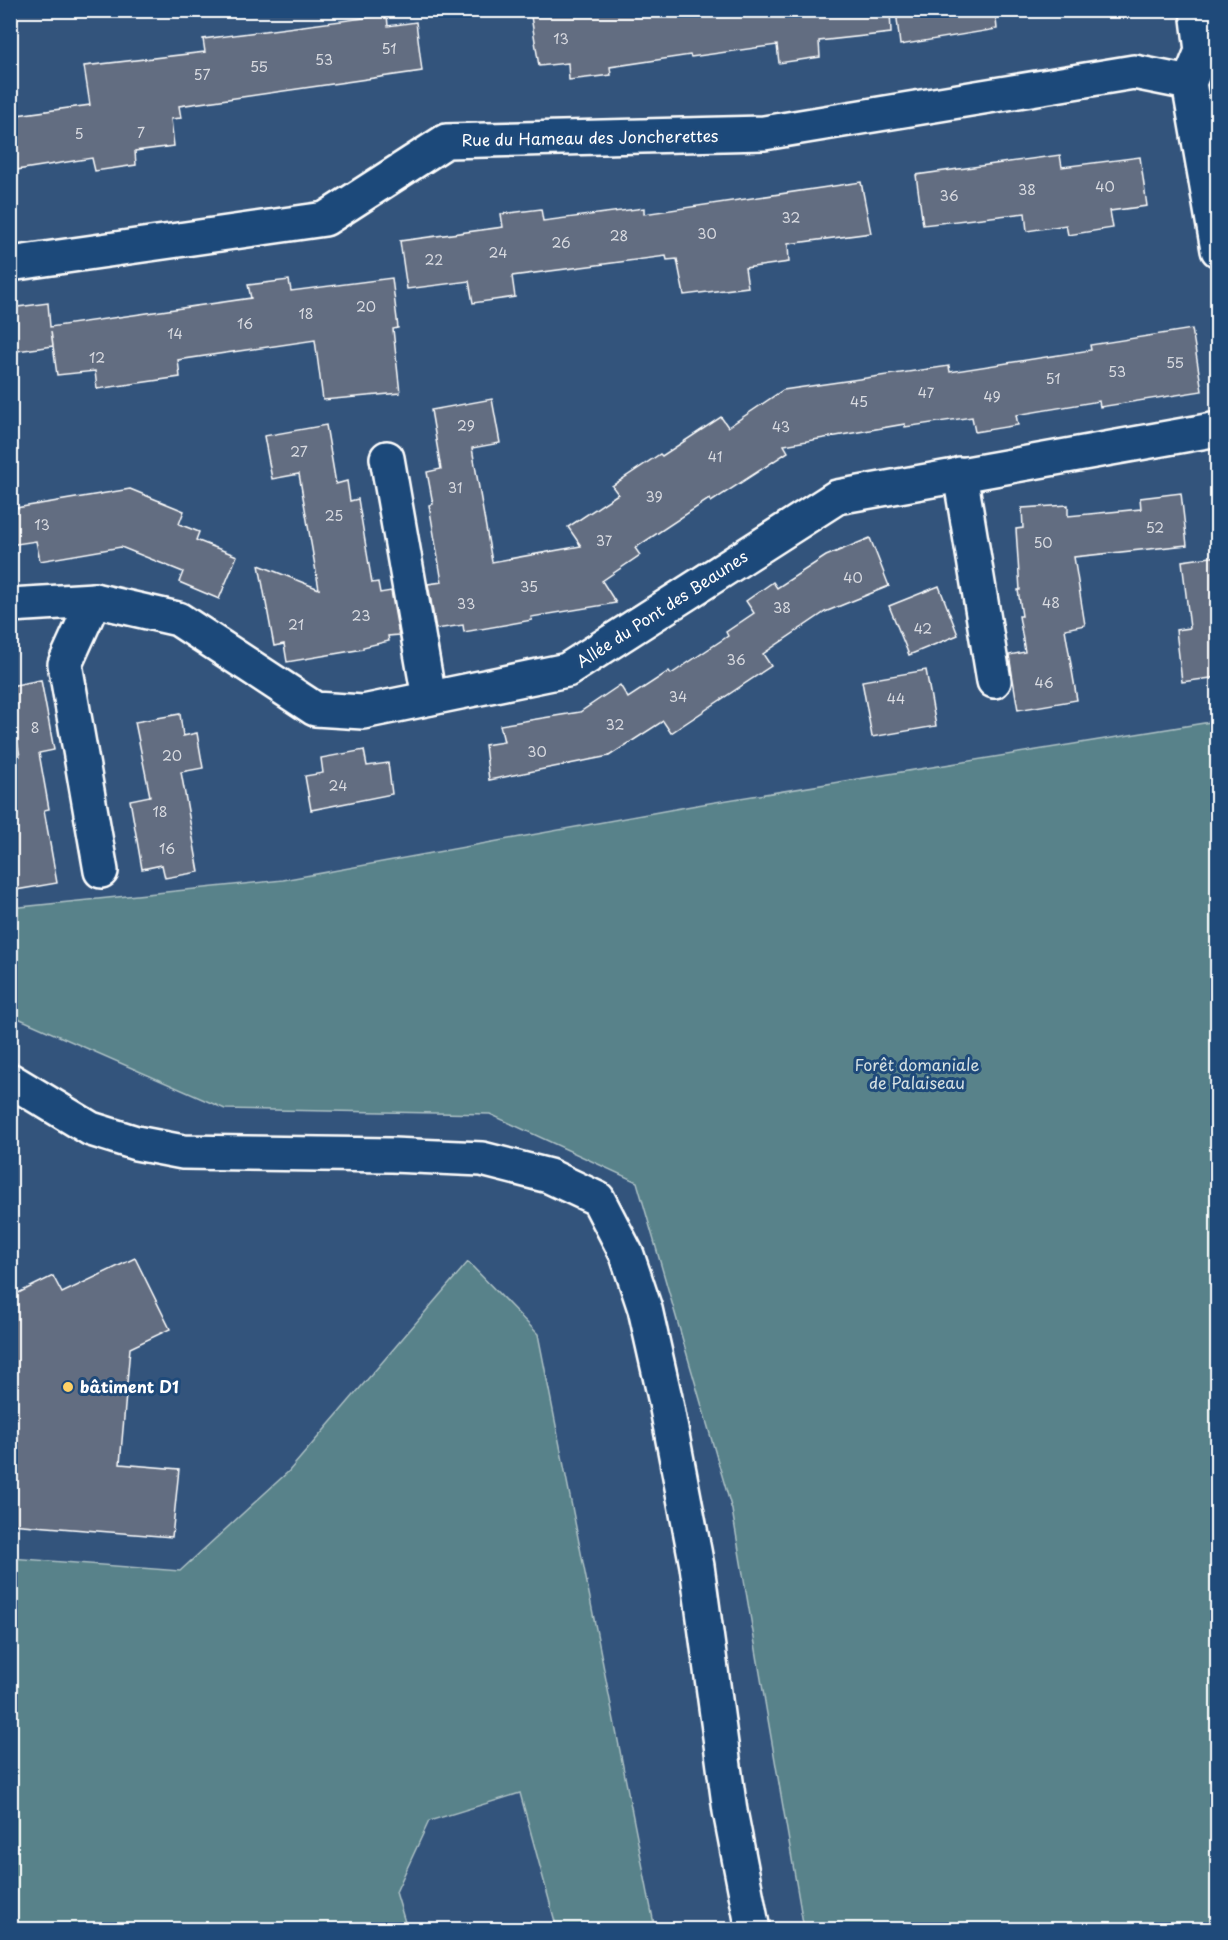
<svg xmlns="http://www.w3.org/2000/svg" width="1228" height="1940" viewBox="0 0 1228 1940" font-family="'Playpen Sans',sans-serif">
	<rect width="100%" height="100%" fill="#33547c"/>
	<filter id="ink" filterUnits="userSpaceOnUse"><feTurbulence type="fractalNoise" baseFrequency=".0167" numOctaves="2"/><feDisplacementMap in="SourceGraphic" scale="12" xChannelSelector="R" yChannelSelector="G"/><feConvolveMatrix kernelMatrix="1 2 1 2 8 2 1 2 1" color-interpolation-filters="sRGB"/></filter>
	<g filter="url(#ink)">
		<g fill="#58828a" stroke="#acc0c4" stroke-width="1.5">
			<polygon points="1217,721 1217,1929 804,1929 732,1510 637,1182 490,1114 225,1109 11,1015 11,908 283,880 697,805"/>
			<polygon points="468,1262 538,1334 655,1929 557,1929 520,1793 429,1821 396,1892 407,1929 11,1929 11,1558 180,1571 289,1471"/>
		</g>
		<g fill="#626d81" stroke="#fff" stroke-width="1.5">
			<polygon points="530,10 890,10 891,33 819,41 820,57 779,63 777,45 691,57 690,55 610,67 611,75 569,80 568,63 539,66"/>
			<polygon points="896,10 995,10 997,29 900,45"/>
			<polygon points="387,15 388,26 416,22 422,71 179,106 181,118 171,119 174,146 135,151 136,165 95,171 92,158 10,171 10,116 90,105 84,66 205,52 203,39"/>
			<polygon points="1060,155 1062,167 1140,157 1147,206 1110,211 1113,228 1068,235 1066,225 1027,231 1025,213 923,225 916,175"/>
			<polygon points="861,182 871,233 788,244 789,262 745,268 748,287 684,295 677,259 667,260 666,256 512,276 515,297 473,303 469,281 407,289 400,241 503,227 501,214 541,209 543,221 644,208 644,214"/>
			<polygon points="392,278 398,328 393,329 400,393 323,400 315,340 178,360 180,377 97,389 95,371 57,375 51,331 53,346 10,352 10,308 48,303 50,327 251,298 248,285 289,280 291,291"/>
			<polygon points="1192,329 1202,391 1100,407 1099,401 1016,415 1018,425 975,432 972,417 905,427 905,424 784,445 788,452 711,502 709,499 635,548 640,555 602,581 616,603 531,617 532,620 464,632 463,625 436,629 428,584 442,582 429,505 433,504 427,472 441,469 431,410 492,399 500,443 472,448 492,562 581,546 568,527 618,494 612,486 660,454 662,456 721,417 728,427 783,390 949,366 950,372 1091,350 1090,345"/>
			<polygon points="326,425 336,484 347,481 350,501 358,499 372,583 378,582 380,593 391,591 399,635 388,636 389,641 363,647 363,649 287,662 284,644 274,646 259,565 319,589 299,474 272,479 264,436"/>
			<polygon points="130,489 184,511 179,524 199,532 196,540 237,556 219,599 179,582 183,572 121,547 40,561 36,541 10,545 10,509"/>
			<polygon points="1181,493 1187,545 1074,557 1085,625 1065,629 1077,700 1018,710 1009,655 1025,652 1019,616 1022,616 1018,590 1020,590 1016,529 1023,528 1022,508 1068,505 1068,516 1141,509 1140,498"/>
			<polygon points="870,538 889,586 825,612 763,654 771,666 671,733 663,721 609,756 489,780 485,745 504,742 500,725 580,712 620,685 628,698 669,671 671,674 728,636 726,632 754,613 746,601 773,582 777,588 826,556"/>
			<polygon points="1218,556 1218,677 1182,682 1176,630 1190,628 1182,561"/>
			<polygon points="939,586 958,635 909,655 889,606"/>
			<polygon points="926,670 936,726 872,737 862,681"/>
			<polygon points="41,680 54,750 39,753 49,809 44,810 57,883 10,891 10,758 20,756 10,706 10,686"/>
			<polygon points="180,714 183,736 197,733 203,768 181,772 199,872 165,878 162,865 142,869 130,800 150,796 135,722"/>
			<polygon points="364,750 367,766 388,763 392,794 311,810 305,776 323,773 321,758"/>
			<polygon points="135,1258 170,1329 130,1348 120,1464 179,1469 172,1537 10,1524 10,1297 53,1276 62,1293"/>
		</g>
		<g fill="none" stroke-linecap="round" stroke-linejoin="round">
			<g stroke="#fff" stroke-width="38">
				<g id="minor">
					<polyline points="1189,83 1202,51 1197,10"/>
					<polyline points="10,264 325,219 446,141 764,133 1134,72 1189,83 1218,250"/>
					<polyline points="387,458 429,698"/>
					<polyline points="960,474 994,681"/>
					<polyline points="94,600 65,664 101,871"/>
					<polyline points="10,605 94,600 178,619 315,709 363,712 567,670 837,497 1218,429"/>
					<polyline points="10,1080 91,1129 136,1143 183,1152 392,1155 482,1159 549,1176 598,1199 627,1255 645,1309 665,1398 697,1566 730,1811 753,1930"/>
				</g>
			</g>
			<use href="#minor" stroke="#1f4a7a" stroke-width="33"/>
		</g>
	</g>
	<circle fill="#ffd166" stroke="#1f4a7a" stroke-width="2" cx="68" cy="1387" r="6"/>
	<g text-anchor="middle" stroke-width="6" stroke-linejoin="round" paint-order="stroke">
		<g font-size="14" fill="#d8dae0">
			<text x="561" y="44">13</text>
			<text x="389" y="54">51</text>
			<text x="324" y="65">53</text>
			<text x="259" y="72">55</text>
			<text x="202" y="80">57</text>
			<text x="141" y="138">7</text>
			<text x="79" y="139">5</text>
			<text x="1105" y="192">40</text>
			<text x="1027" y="195">38</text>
			<text x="949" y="201">36</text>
			<text x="791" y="223">32</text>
			<text x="707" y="239">30</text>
			<text x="619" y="241">28</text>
			<text x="561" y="248">26</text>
			<text x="498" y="258">24</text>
			<text x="434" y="265">22</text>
			<text x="366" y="312">20</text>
			<text x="306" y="319">18</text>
			<text x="245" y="329">16</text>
			<text x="175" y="339">14</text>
			<text x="97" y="363">12</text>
			<text x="1175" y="368">55</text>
			<text x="1117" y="377">53</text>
			<text x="1053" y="384">51</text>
			<text x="926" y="398">47</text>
			<text x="992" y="402">49</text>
			<text x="859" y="407">45</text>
			<text x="466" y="431">29</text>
			<text x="781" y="432">43</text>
			<text x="299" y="457">27</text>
			<text x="715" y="462">41</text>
			<text x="455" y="493">31</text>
			<text x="654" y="502">39</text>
			<text x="334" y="521">25</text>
			<text x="42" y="530">13</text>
			<text x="1155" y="533">52</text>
			<text x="604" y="546">37</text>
			<text x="1043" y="548">50</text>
			<text x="853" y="583">40</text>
			<text x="529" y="592">35</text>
			<text x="1051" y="608">48</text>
			<text x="466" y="609">33</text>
			<text x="782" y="613">38</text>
			<text x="361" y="621">23</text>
			<text x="296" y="630">21</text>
			<text x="923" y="634">42</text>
			<text x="736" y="665">36</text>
			<text x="1044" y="688">46</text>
			<text x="678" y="702">34</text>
			<text x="896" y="704">44</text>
			<text x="615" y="730">32</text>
			<text x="35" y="733">8</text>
			<text x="537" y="757">30</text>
			<text x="172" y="761">20</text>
			<text x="338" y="791">24</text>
			<text x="160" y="817">18</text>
			<text x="167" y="854">16</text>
		</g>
		<g font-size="16" fill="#fff" stroke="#1f4a7a">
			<text transform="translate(590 138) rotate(-1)" y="6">Rue du Hameau des Joncherettes</text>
			<text transform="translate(662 609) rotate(-33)" y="6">Allée du Pont des Beaunes</text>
		</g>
		<g font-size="16" fill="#d5e0e2" stroke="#1f4a7a">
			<text x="917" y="1071">Forêt domaniale<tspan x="917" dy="18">de Palaiseau</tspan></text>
		</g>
		<g font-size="16" font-weight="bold" fill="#fff" stroke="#1f4a7a" text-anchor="start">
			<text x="80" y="1393">bâtiment D1</text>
		</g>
	</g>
	<rect width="1228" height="1940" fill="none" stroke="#1f4a7a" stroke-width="36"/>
	<rect x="18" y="18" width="1192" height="1904" fill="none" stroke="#fff" stroke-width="2" filter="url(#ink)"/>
</svg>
